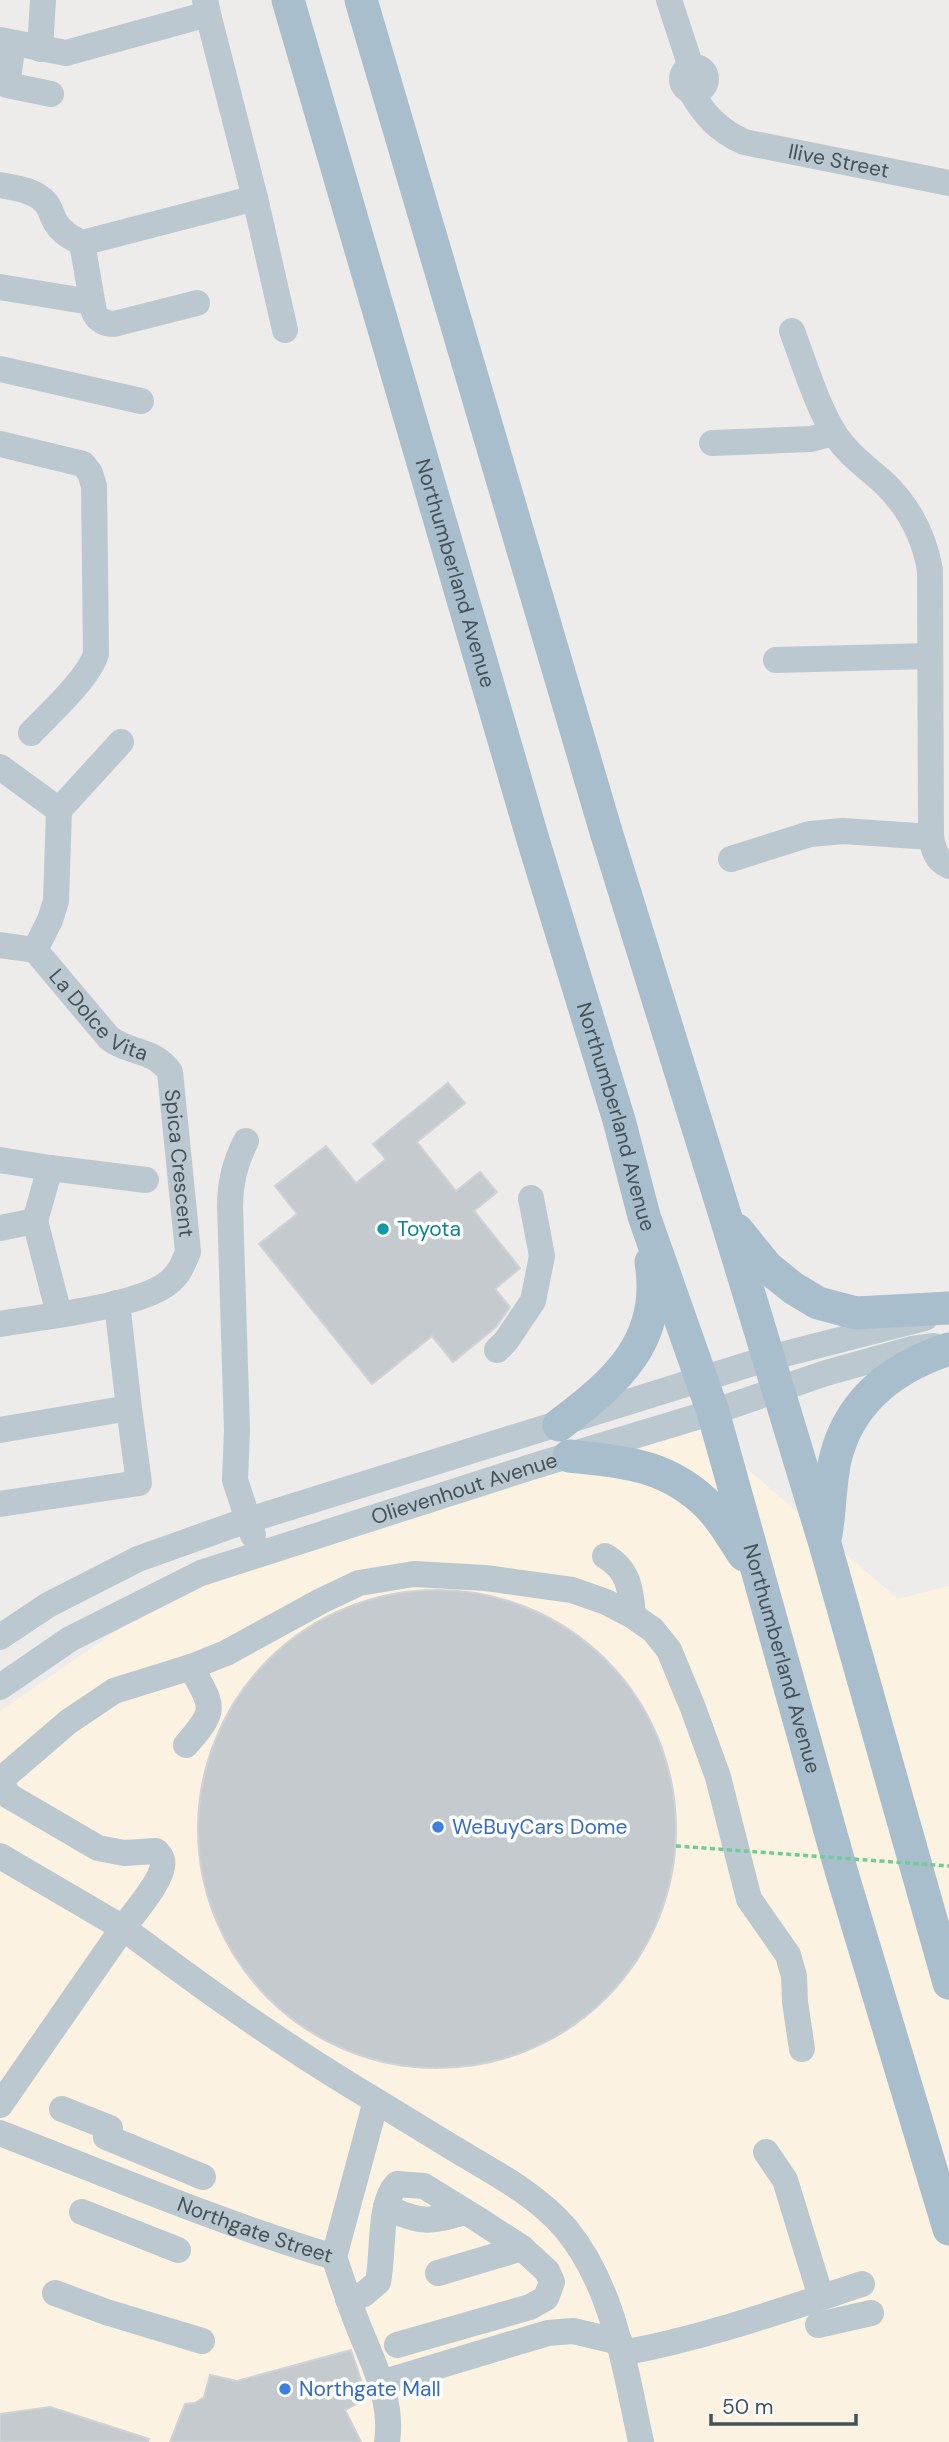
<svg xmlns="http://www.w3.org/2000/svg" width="949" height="2442" viewBox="0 0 949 2442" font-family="'DM Sans',sans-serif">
	<rect width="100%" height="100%" fill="#eeebeb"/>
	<polygon fill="#fcf2e1" points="699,1427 898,1599 949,1586 949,2442 0,2442 0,1711 163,1599"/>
	<g fill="#c5cacf" stroke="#cfd2d7" stroke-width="2">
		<polygon points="448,1083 465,1103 417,1142 456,1191 480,1172 497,1192 474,1211 520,1268 495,1289 510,1307 496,1327 453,1362 432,1336 372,1384 259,1244 297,1214 275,1186 326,1146 356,1183 386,1159 373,1144"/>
		<circle cx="437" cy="1829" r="239"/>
		<polygon points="351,2350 367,2398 345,2410 361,2442 170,2442 185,2404 195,2403 204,2397 210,2375 237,2381"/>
		<polygon points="50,2407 149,2439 148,2442 0,2442 0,2414"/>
	</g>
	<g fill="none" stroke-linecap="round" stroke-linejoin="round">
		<g stroke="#bbc8cf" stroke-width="26">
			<polyline points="669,0 691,67"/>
			<polyline points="208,14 255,198 285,330"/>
			<polyline points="0,40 66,53 208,14 205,0"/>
			<polyline points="13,43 7,85 51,94"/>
			<polyline points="40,49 43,0"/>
			<circle cx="694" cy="79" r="12"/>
			<path id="s1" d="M690 90C704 115 718 130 744 142L949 183"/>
			<path d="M0 185C16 188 35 190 46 203 51 209 52 217 56 223 62 233 72 238 82 243L255 198"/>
			<path d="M82 243 94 312C97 320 106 324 114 324L197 303"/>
			<polyline points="0,287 91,302"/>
			<path d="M792 331C804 363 818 409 836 436 849 455 865 466 882 481 908 505 924 536 930 570L931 837C934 851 936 860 949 866"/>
			<polyline points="0,369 141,401"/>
			<polyline points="712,443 811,439 834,433"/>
			<path d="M0 444 83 464 90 473 94 486 96 654C88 679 49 714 31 733"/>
			<polyline points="776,660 929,656"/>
			<polyline points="0,767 59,810"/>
			<polyline points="59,810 121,742"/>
			<polyline points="731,859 810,834 843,831 931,837"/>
			<path id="s2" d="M0 945 35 950 109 1038C129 1054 153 1048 170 1072L188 1252C183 1264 179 1275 168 1283 138 1307 40 1317 0 1324"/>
			<polyline points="35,950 50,920 56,901 59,810"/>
			<path d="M246 1141C235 1162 230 1182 230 1206L237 1430 235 1480 253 1535"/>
			<polyline points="0,1160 50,1168"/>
			<polyline points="35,1221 50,1168 146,1180"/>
			<polyline points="0,1228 35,1221 59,1314"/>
			<polyline points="497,1350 506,1341 533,1301 542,1256 531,1198"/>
			<polyline points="0,1430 129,1408 117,1303"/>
			<polyline points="0,1504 139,1483 129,1408"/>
			<path d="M605 1556C629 1570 631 1590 633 1616"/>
			<polyline points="0,1637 48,1605 138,1559 236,1524 769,1358 925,1318"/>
			<path id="s3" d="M0 1687 70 1639 201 1573 531 1467 713 1412 826 1373 912 1349 934 1346"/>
			<path d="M186 1745C218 1708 213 1708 191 1667"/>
			<polyline points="0,1856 123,1928 0,2105"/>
			<polyline points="62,2109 110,2128"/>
			<path id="s4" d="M0 2133C111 2176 220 2223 334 2257 341 2277 347 2296 354 2315 369 2356 394 2397 387 2442"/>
			<polyline points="106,2137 203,2177"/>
			<polyline points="766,2152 785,2180 821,2297"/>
			<path d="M386 2207C422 2224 428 2222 465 2212"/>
			<polyline points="82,2212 178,2250"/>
			<polyline points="334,2257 376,2101"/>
			<polyline points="438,2273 522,2248"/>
			<polyline points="55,2293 106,2312 202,2341"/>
			<path d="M348 2299 364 2294 378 2282C384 2255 378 2203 397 2184L424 2186 479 2220 522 2248 547 2271 552 2282 546 2298 530 2307 397 2345"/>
			<polyline points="818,2325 871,2313"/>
			<path d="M622 2353C704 2338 783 2310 862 2284"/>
			<polyline points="381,2383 548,2333 573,2331 620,2342"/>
			<path d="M641 2442C625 2369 615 2289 566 2229 539 2197 499 2175 463 2154 425 2131 387 2108 350 2085 271 2037 197 1983 123 1928 133 1914 167 1876 162 1860 162 1857 158 1853 156 1851L124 1853 98 1848 9 1796 2 1785 4 1777 68 1722 114 1691 191 1667 226 1653 321 1601 359 1583 414 1574 486 1578 572 1590 606 1602 633 1616 653 1630 669 1650 693 1708 718 1777 749 1899 788 1955 794 1976 795 2002 802 2049"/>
		</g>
		<g stroke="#a9becc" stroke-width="33">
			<path id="s5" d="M288 0 534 843 619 1120 644 1216 713 1412 841 1870 949 2229"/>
			<polyline points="361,0 607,835 726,1218 825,1544 949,1983"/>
			<polyline points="737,1230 767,1267 793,1288 818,1303 856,1313 949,1308"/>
			<path d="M559 1425C616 1382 664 1341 651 1262"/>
			<path d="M569 1456C624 1462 667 1464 709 1506 723 1520 733 1539 744 1555"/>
			<path d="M826 1535C830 1510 830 1484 835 1460 849 1400 894 1367 949 1349"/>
		</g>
		<polyline stroke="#6ecd95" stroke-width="3.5" stroke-dasharray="5 3.5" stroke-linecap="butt" points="676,1846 949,1866"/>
	</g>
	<circle fill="#0f9aa8" stroke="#fff" stroke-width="2.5" cx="383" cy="1229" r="7"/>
	<g fill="#3f7fe0" stroke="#fff" stroke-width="2.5">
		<circle cx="438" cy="1827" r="7"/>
		<circle cx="285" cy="2389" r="7"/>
	</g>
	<g text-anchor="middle" stroke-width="7" stroke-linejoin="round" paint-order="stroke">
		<g font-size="21" fill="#435159" stroke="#fff">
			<text dy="7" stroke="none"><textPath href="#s1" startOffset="173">Ilive Street</textPath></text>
			<text dy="7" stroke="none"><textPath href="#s5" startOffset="597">Northumberland Avenue</textPath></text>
			<text dy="7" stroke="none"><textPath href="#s2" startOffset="128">La Dolce Vita</textPath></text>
			<text dy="7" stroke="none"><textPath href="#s5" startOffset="1164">Northumberland Avenue</textPath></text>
			<text dy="7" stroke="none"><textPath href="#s2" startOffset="313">Spica Crescent</textPath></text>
			<text dy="7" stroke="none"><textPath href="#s3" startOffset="508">Olievenhout Avenue</textPath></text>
			<text dy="7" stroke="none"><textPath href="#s5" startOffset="1731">Northumberland Avenue</textPath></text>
			<text dy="7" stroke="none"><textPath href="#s4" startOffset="273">Northgate Street</textPath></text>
		</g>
		<g font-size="21" fill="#0d838f" stroke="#fff" text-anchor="start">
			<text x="397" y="1236">Toyota</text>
		</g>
		<g font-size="21" fill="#366cbe" stroke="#fff" text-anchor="start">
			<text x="452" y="1834">WeBuyCars Dome</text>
			<text x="299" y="2396">Northgate Mall</text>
		</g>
	</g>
	<path d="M711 2414v10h145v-10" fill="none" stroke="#435159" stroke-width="3.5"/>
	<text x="722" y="2414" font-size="21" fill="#435159" stroke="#ffffff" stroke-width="5" paint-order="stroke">50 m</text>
</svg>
